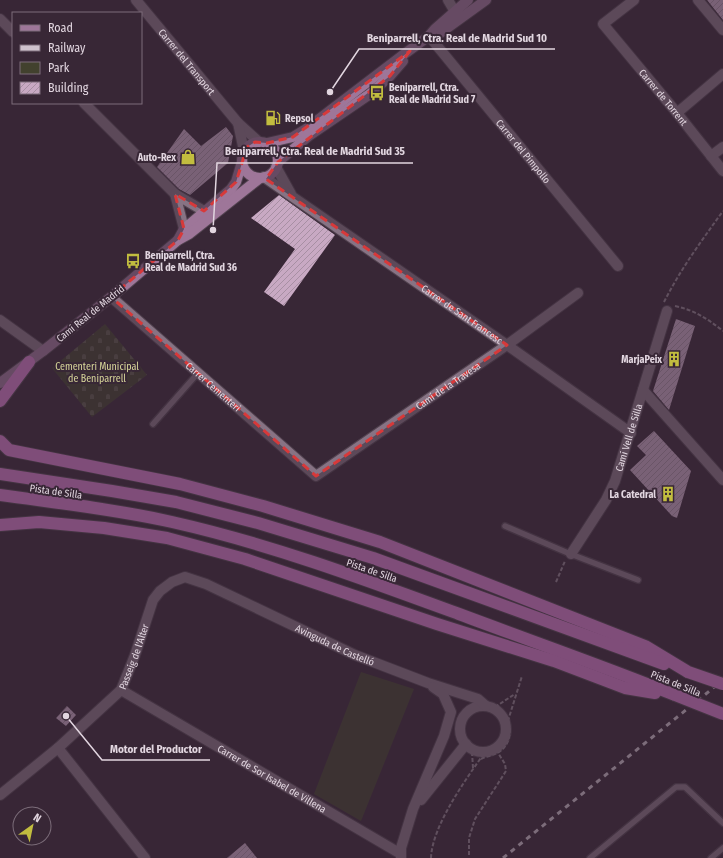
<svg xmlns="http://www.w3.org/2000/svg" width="723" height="858" viewBox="0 0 723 858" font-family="'Fira Sans Condensed',sans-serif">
	<defs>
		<pattern id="cemetery-stones" width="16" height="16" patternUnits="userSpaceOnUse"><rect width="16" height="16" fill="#42412e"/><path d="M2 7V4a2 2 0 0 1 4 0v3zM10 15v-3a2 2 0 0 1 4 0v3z" fill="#5d5c4c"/></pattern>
		<pattern id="building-hatch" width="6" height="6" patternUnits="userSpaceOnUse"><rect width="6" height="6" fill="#c8a9c3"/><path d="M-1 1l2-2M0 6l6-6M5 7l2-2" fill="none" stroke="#a78fa3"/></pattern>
	</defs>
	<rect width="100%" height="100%" fill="#382736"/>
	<polygon fill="url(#cemetery-stones)" points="105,324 147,375 92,417 52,368"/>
	<polygon fill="#42412e" points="361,672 414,689 361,821 314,794"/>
	<g fill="url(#building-hatch)">
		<polygon points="707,0 723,0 723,20"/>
		<polygon points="226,127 233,136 228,163 190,195 179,189 157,167 184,129 201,146"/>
		<polygon points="279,195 335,235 284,306 264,292 295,249 251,218"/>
		<polygon points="676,319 695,326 669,410 653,391"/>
		<polygon points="654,431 691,471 677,518 672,516 630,470 646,455 637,446"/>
		<polygon points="67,706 76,715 66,726 56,718"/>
		<polygon points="245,843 257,858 227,858"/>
	</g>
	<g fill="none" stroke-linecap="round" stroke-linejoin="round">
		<g stroke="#524350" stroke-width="8">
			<g id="lane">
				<polyline points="153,424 198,373"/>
				<polyline points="505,526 568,553 638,580"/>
				<polyline points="590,858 676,787 685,787 723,823"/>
				<polyline points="711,858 723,848"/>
			</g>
		</g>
		<g stroke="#524350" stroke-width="12">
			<g id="street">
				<path id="s1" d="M136 0 238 123 259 142"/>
				<polyline points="448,0 455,12 455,18 453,20"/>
				<path id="s2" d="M634 0 603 24 677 113 723 171"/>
				<polyline points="698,0 723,30"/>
				<polyline points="0,19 13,32"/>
				<path id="s3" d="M429 36 618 266"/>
				<polyline points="84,103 175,194"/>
				<polyline points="677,113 723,74"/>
				<polyline points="238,123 244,151"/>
				<polyline points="711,156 723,147"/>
				<polyline points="276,167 291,194"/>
				<path id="s4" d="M264 177 507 345 631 433"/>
				<polyline points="184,229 175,194 204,211"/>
				<path id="s5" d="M111 297 316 476 507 345 578 293"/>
				<polyline points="0,320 43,351"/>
				<polyline points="643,390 723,480"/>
				<path id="s6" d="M571 554 606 500 615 481 667 311"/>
				<path id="s7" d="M121 690 401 854"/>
				<circle cx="483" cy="729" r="23"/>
				<polyline points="58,748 145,858"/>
				<path id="s8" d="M0 795 58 748 121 690 135 655 153 600 160 591 172 582 185 577 206 584 355 655 428 683 478 699 486 706"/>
				<polyline points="421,800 466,744"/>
				<polyline points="401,858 401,848 413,809 444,736 451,712 443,694 433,687"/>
			</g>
		</g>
		<g stroke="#524350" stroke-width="12">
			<g id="secondary">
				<polyline points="429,36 439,34 486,0"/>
				<circle cx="260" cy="160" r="18"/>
				<polyline points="267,143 293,137 306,129 403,55 429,36 435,29 468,0"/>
				<polyline points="278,162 310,135 370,94 390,76 403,61"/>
				<polyline points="178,240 184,229 231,189 236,182 242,162"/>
				<polyline points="0,383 43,351 111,297 178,240 189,234 260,178"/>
			</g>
		</g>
		<g stroke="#524350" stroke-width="14">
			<g id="highway">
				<polyline points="0,401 29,362"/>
				<polyline points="0,441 9,450 180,484 263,506 380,542 645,646 688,672"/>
				<polyline points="0,474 112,491 176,502 258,523 373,558 664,664"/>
				<path d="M0 495C57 503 115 509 172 522 270 544 364 579 459 614 531 641 603 666 675 695"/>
				<polyline points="0,525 39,522 104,528 167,538 245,559 437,624 554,661 625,688 655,693"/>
			</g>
		</g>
		<g stroke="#90828e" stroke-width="2" stroke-dasharray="4 2" stroke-linecap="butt">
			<path d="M664 302C680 270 702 240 723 211"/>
			<path d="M675 306C694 310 708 319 723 331"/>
			<polyline points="556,582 565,561"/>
			<polyline points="495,707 515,694"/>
			<polyline points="506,727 522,676"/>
			<polyline points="472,752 473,768"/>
			<path d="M481 759C487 756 494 755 499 752 511 744 511 730 508 719"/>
			<polyline points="469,855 469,838 475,819 506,771 505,764 495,748"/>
			<path d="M431 858C432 826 466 779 485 752"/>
		</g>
		<use href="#lane" stroke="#877384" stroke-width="5.5"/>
		<use href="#street" stroke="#877384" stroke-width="10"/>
		<use href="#secondary" stroke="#9e7699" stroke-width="10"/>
		<use href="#highway" stroke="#d57cca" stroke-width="12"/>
		<polyline stroke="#cec2cc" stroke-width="3" stroke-dasharray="5 5" stroke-linecap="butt" points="503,858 723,680"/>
		<g stroke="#524350" stroke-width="14" stroke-linecap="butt">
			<g id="highway-bridge">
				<polyline points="688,672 723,684"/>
				<polyline points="675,695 723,714"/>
			</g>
		</g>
		<use href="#highway-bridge" stroke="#d57cca" stroke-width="12"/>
	</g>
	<path d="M0 0H723V858H0ZM410 51 390 76 278 162 266 179 507 345 316 476 111 297 178 240 184 229 175 194 204 211 236 182 247 147 255 142 267 143 293 137Z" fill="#382736" fill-opacity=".55" fill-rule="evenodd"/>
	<path fill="none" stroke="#d7393a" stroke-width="3" stroke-dasharray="8 5" stroke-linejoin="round" d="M410 51 390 76 278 162 266 179 507 345 316 476 111 297 178 240 184 229 175 194 204 211 236 182 247 147 255 142 267 143 293 137Z"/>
	<defs>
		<g id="bus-bare" transform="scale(1.2)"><path d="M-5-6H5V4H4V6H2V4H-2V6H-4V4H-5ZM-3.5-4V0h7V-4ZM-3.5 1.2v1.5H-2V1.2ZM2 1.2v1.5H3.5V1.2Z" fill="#c2bd3f" stroke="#382736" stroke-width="2.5" paint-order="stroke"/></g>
		<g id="fuel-bare" transform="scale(1.2)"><path d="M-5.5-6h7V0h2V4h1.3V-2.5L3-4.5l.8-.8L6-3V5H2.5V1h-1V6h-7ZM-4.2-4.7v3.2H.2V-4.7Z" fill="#c2bd3f" stroke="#382736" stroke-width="2.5" paint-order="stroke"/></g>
		<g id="shop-bare" transform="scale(1.2)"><path d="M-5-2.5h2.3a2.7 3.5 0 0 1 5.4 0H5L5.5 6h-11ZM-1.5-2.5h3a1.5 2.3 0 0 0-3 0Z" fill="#c2bd3f" stroke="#382736" stroke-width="2.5" paint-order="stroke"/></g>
		<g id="building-bare" transform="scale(1.2)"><path d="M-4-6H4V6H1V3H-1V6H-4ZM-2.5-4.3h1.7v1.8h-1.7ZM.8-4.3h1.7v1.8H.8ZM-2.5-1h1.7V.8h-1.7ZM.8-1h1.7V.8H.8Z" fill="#c2bd3f" stroke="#382736" stroke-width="2.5" paint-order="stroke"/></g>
	</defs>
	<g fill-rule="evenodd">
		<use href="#bus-bare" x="377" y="93"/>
		<use href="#fuel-bare" x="273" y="118"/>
		<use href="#shop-bare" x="188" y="157"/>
		<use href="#bus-bare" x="133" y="261"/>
		<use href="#building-bare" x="674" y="359"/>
		<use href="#building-bare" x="668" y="494"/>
	</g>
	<g text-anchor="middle" stroke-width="4" stroke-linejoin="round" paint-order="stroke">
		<g font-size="10" fill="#e2d6e0" stroke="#382736">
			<text dy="4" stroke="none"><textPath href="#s1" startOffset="80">Carrer del Transport</textPath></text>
			<text dy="4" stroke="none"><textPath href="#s2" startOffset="134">Carrer de Torrent</textPath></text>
			<text dy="4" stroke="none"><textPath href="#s3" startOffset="149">Carrer del Pimpollo</textPath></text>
			<text transform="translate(90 313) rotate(-39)" y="4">Camí Real de Madrid</text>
			<text dy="4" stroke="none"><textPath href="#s4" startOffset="241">Carrer de Sant Francesc</textPath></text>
			<text dy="4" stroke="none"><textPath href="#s5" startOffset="432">Camí de la Travesa</textPath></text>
			<text dy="4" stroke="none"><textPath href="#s5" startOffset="136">Carrer Cementeri</textPath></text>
			<text dy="4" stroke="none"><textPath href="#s6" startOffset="131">Camí Vell de Silla</textPath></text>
			<text transform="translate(56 491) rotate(8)" y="4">Pista de Silla</text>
			<text transform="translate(372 570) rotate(19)" y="4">Pista de Silla</text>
			<text dy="4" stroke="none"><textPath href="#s8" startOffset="461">Avinguda de Castelló</textPath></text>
			<text dy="4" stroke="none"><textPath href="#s8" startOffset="196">Passeig de l'Alter</textPath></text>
			<text transform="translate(676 683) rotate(22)" y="4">Pista de Silla</text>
			<text dy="4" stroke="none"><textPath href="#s7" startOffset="175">Carrer de Sor Isabel de Villena</textPath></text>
		</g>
		<g font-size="10" font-weight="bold" fill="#e2d6e0" stroke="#382736" text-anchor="start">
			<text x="389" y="91">Beniparrell, Ctra.<tspan x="389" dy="12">Real de Madrid Sud 7</tspan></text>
			<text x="285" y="122">Repsol</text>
			<text x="176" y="161" text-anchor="end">Auto-Rex</text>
			<text x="145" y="259">Beniparrell, Ctra.<tspan x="145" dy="12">Real de Madrid Sud 36</tspan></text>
			<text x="662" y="363" text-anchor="end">MarjaPeix</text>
			<text x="656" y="498" text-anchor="end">La Catedral</text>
		</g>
		<g font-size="10" fill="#d7d699" stroke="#382736">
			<text x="97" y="370">Cementeri Municipal<tspan x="97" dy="12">de Beniparrell</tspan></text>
		</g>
	</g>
	<path fill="none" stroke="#e2d6e0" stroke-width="1.5" d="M330 92L359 49H555M213 230L217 163H413M66 716L102 760H210"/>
	<g fill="#e2d6e0" stroke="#382736" stroke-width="1.5">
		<circle cx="330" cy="92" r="4"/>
		<circle cx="213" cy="230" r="4"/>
		<circle cx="66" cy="716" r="4"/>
	</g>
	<g font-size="11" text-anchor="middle" font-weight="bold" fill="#e2d6e0" stroke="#382736" stroke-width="4" stroke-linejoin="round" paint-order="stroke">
		<text x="457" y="42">Beniparrell, Ctra. Real de Madrid Sud 10</text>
		<text x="315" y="155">Beniparrell, Ctra. Real de Madrid Sud 35</text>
		<text x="156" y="753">Motor del Productor</text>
	</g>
	<rect x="12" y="12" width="130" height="92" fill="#382736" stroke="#7c6d7a"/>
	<rect x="20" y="25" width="20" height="6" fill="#9e7699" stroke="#7c6d7a"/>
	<text x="48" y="32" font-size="12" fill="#e2d6e0">Road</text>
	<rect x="20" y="45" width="20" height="6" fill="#cec2cc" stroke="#7c6d7a"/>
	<text x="48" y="52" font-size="12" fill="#e2d6e0">Railway</text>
	<rect x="20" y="62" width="20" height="12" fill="#42412e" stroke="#7c6d7a"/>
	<text x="48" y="72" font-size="12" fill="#e2d6e0">Park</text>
	<rect x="20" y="82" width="20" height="12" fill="url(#building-hatch)" stroke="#7c6d7a"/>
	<text x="48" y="92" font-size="12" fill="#e2d6e0">Building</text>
	<g transform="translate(32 826) rotate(33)"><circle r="19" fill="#382736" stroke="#7c6d7a"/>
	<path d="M0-3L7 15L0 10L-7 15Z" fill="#c2bd3f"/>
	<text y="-6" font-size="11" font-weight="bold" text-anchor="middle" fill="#e2d6e0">N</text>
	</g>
</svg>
